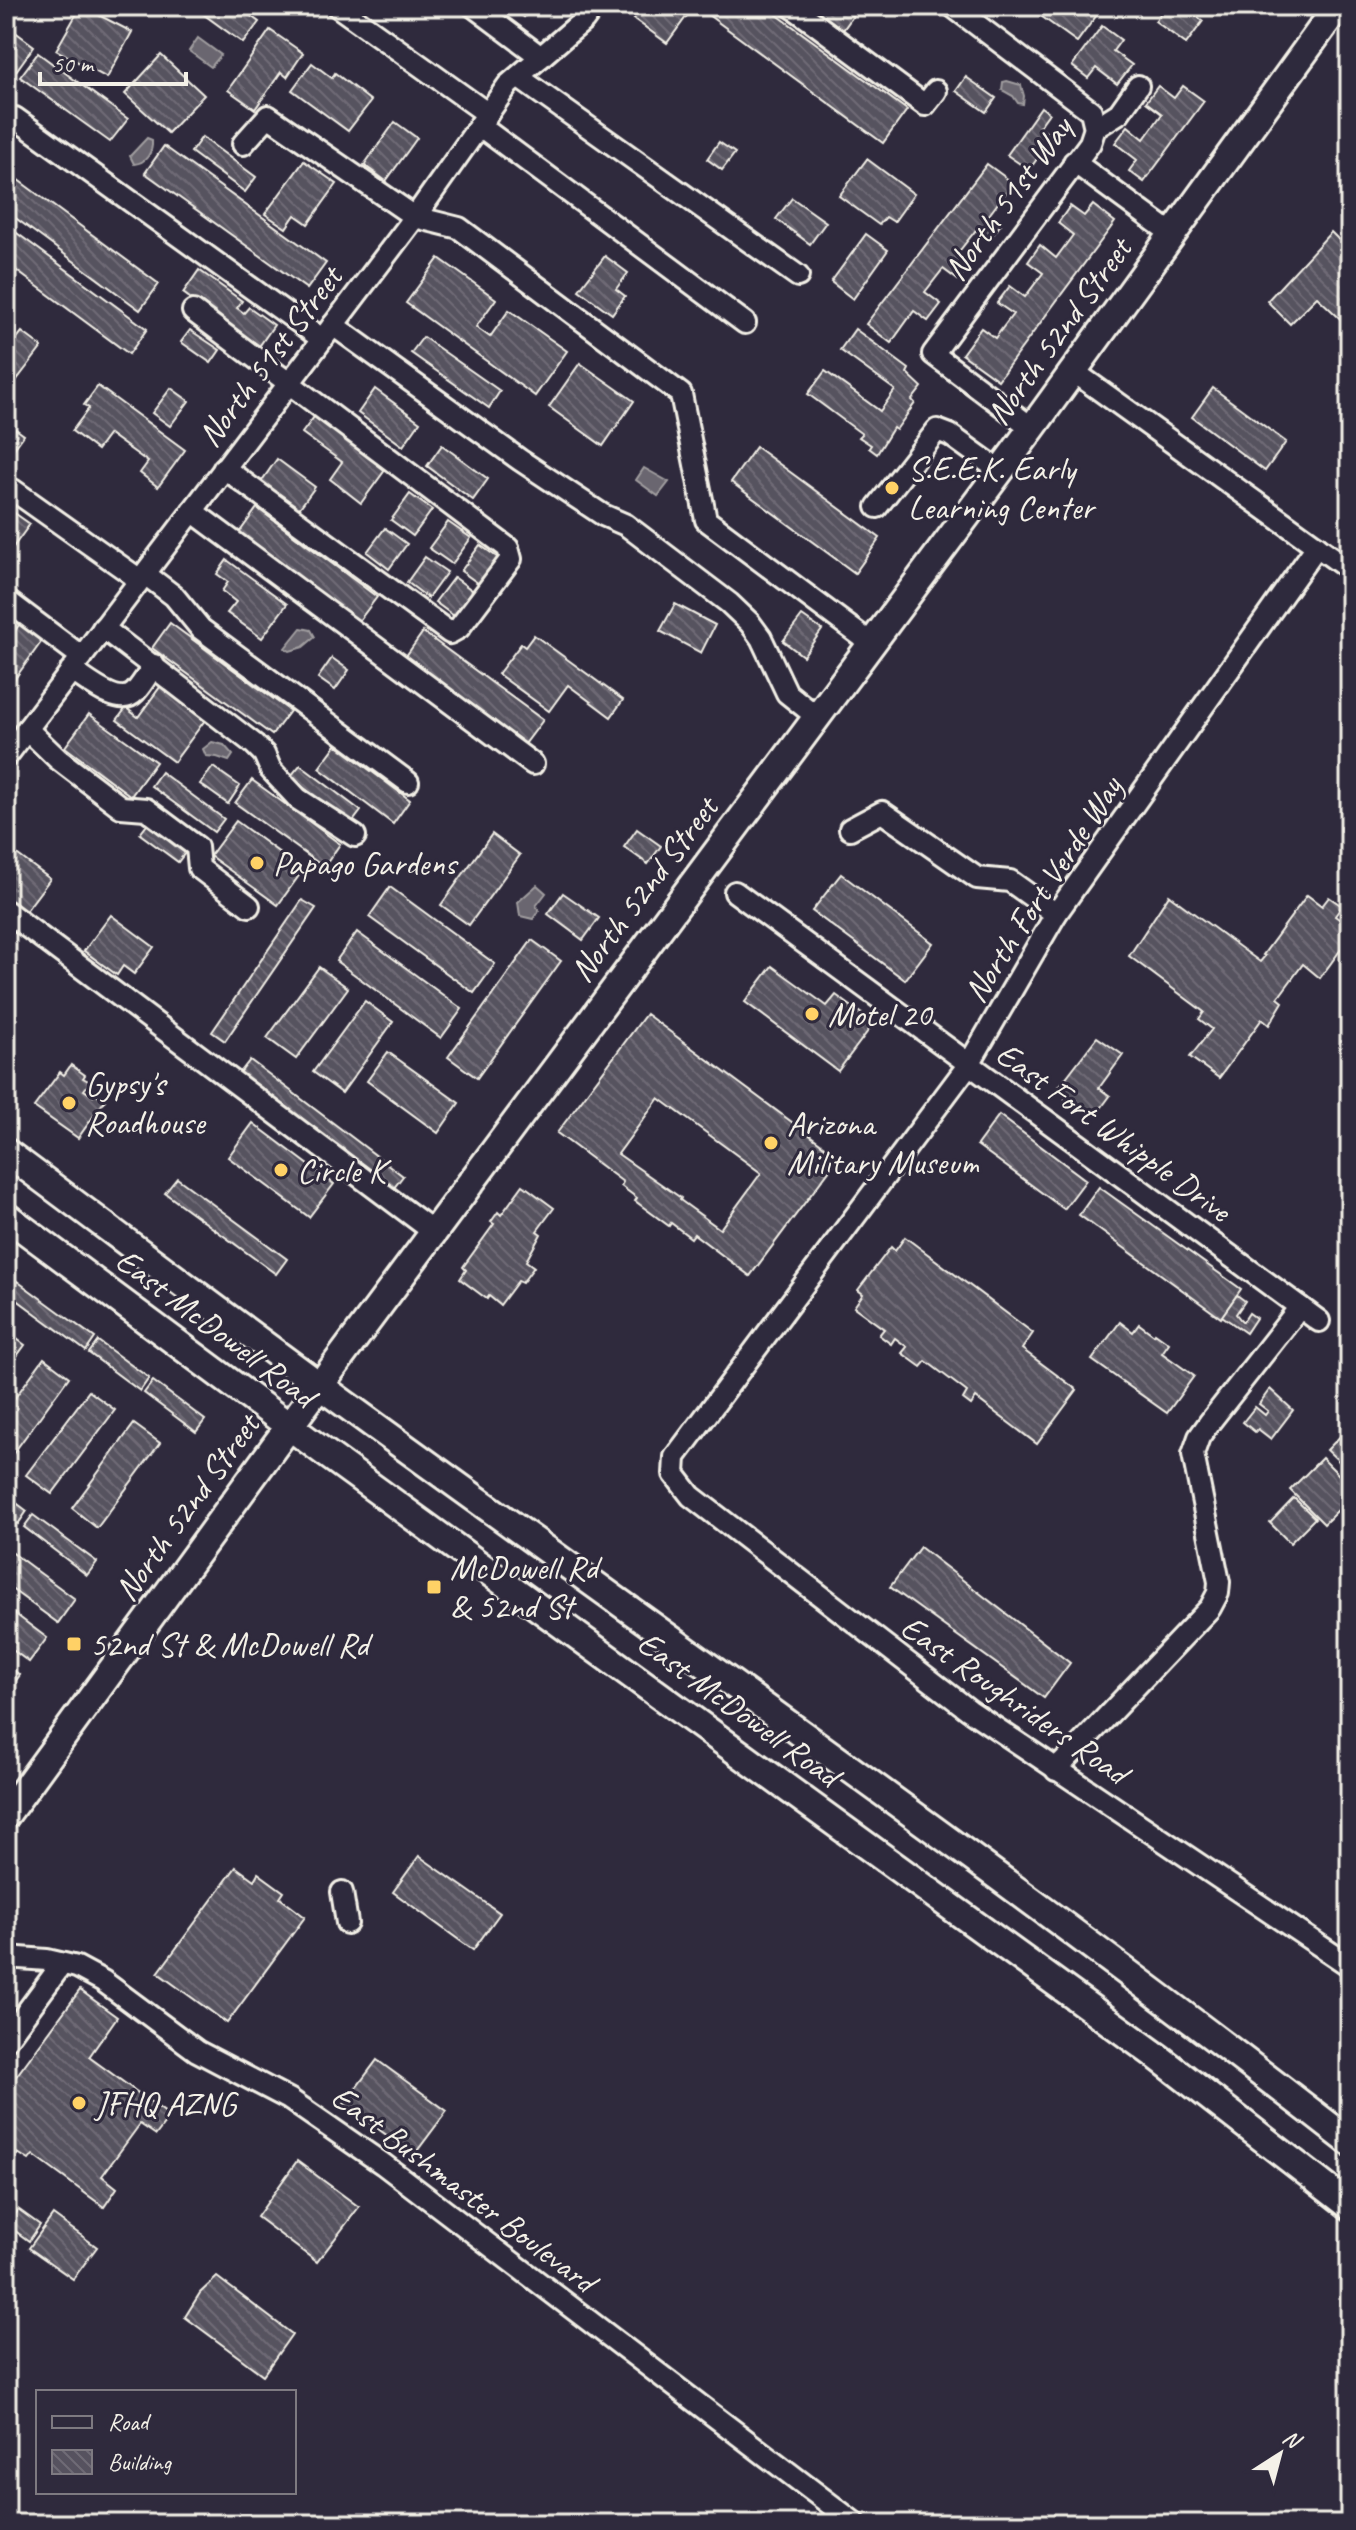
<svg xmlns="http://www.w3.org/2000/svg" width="1356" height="2530" viewBox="0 0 1356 2530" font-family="Caveat,sans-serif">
	<defs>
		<pattern id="building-back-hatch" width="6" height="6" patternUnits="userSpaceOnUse" patternTransform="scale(2)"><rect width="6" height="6" fill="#56525f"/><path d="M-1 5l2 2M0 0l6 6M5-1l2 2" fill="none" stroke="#6f6b76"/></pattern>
	</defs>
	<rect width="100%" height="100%" fill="#2f2a3d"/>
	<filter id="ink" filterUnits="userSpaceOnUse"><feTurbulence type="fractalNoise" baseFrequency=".0125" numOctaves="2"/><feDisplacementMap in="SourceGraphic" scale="16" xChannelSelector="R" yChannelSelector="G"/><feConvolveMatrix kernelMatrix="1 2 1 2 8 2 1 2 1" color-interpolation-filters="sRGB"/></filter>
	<g filter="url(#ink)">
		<g fill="#6a6670" stroke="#a19ea0" stroke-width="2">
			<polygon points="198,38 221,55 211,67 189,51"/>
			<polygon points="1007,81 1021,85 1024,96 1023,104 1018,103 1013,96 1002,90 1003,82"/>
			<path d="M147 138 152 140C153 153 146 163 134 164L130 156Z"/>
			<polygon points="644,468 669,482 658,496 636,480"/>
			<polygon points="301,628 311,630 315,637 303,647 290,651 285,648"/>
			<polygon points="212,742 224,745 233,755 229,761 217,757 206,756 203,749"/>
			<polygon points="537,885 546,893 536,906 539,910 533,919 520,916 518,902"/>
		</g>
		<g fill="url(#building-back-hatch)" stroke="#f4f1e8" stroke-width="2" fill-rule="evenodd">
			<polygon points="81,6 132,32 107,78 56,50"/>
			<polygon points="192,6 237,6 259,22 243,43"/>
			<polygon points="509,6 532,6 524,17"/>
			<polygon points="644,6 694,6 667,43 634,19"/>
			<polygon points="696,6 765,6 907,110 883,143"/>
			<polygon points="811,6 838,6 853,16 843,30"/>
			<polygon points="1027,6 1091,6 1099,12 1077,42"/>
			<polygon points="1166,6 1176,6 1184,11 1186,8 1203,21 1186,44 1155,21"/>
			<polygon points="1102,26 1121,40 1113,51 1132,65 1117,84 1096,68 1088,78 1072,66"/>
			<polygon points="10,28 34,46 6,85 6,33"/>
			<polygon points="270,30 303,53 287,77 281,72 255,109 228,90"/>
			<polygon points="38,53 128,119 110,142 20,77"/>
			<polygon points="161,55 204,95 168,133 125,94"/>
			<polygon points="312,63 332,78 335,73 371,101 348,131 292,90"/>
			<polygon points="966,77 996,98 986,112 956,91"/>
			<polygon points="1158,86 1174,98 1183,86 1204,101 1144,182 1129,171 1137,160 1115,143 1128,126 1144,139 1162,114 1146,102"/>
			<polygon points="1041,107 1049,113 1039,127 1053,137 1029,170 1007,155"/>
			<polygon points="395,122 417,138 386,181 364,165"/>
			<polygon points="202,137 256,177 245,192 191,152"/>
			<polygon points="719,142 735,153 722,170 707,159"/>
			<polygon points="164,146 326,263 307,289 145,173"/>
			<polygon points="867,159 914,194 894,222 886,217 879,225 839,196"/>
			<polygon points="304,161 337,184 308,224 295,215 286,228 265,214"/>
			<polygon points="987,164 1013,183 989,215 1001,224 989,240 976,230 957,254 970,264 958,280 943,269 925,292 941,304 928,321 914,311 891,343 866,324"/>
			<polygon points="6,171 159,284 140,310 6,211"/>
			<polygon points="792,198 826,222 810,244 776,219"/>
			<polygon points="1093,205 1115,222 998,380 962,354 981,328 995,338 1013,314 997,303 1010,286 1025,297 1043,273 1028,262 1040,245 1056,258 1073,235 1058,223 1070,206 1084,216"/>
			<polygon points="6,225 147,329 129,354 6,263"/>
			<polygon points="1331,232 1343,244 1350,237 1350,328 1317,297 1290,324 1267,301"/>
			<polygon points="866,234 888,250 853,299 831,282"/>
			<polygon points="605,256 628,273 616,289 625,296 612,314 579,290"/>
			<polygon points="439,258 496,299 476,327 490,337 509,310 567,351 535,396 406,303"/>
			<polygon points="199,270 242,301 237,308 244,313 249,307 274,325 258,348 183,293"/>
			<polygon points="6,320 15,326 6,339"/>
			<polygon points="855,329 909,369 907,373 922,387 912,400 915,403 896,430 893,428 877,454 869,448 871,445 859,437 862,434 808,394 825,371 880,411 895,390 840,350"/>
			<polygon points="190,330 220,350 211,363 181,342"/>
			<polygon points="22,332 42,347 6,394 6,364 9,360 6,353"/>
			<polygon points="423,337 500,391 489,408 411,353"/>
			<polygon points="580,363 634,401 603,446 549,407"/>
			<polygon points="98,386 185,450 158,487 140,473 148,462 109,434 97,450 72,431 89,408 84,405"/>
			<polygon points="171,388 189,401 170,426 152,413"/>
			<polygon points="1213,388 1286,442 1265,471 1192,417"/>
			<polygon points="375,389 420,422 403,446 358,413"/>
			<polygon points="317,413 388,466 361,503 330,479 342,462 302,433"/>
			<polygon points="6,422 24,435 6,460"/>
			<polygon points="442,445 488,479 473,500 427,466"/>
			<polygon points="756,447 880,538 855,573 731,482"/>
			<polygon points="277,459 315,487 298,510 261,482"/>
			<polygon points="410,494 432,510 413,536 391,520"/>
			<polygon points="6,507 30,524 6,557"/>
			<polygon points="257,508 377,597 358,622 239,533"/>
			<polygon points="448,522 471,538 452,564 429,548"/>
			<polygon points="385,528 407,544 389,569 367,552"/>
			<polygon points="480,545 501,560 482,586 461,571"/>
			<polygon points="425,557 447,572 428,598 407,582"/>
			<polygon points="227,560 287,604 262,638 227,613 236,602 222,591 228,582 217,574"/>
			<polygon points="454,577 476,593 458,619 435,602"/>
			<polygon points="675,604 715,625 701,653 660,631"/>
			<polygon points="802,616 822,630 803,656 783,641"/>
			<polygon points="24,618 47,634 11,684 6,680 6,643"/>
			<polygon points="170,623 290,711 272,735 152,648"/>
			<polygon points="423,632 543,720 525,744 406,656"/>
			<polygon points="534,635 623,700 611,717 568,685 549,711 498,674 521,644 525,647"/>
			<polygon points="332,658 349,670 335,690 318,678"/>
			<polygon points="163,683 208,716 174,762 117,720 126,708 138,717"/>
			<polygon points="89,714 156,762 131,796 65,747"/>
			<polygon points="336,745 410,800 393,824 319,768"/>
			<polygon points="300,765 361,811 351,824 290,777"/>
			<polygon points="213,767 240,786 228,804 200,784"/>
			<polygon points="161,772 224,819 214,832 151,786"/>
			<polygon points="252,780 340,844 324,867 235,803"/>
			<polygon points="150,821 188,849 178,862 140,834"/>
			<polygon points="236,821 303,870 278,905 210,856"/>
			<polygon points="637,829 661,846 648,864 624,847"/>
			<polygon points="492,834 520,855 469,925 441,905"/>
			<polygon points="6,846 50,879 25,912 6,898"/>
			<polygon points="841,874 933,943 905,980 812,911"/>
			<polygon points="390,887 495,964 474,993 369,917"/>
			<polygon points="563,893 599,918 583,940 548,914"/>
			<polygon points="1169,895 1260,962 1265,956 1263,955 1307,895 1322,906 1329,897 1342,906 1335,916 1350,927 1350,937 1320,978 1303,964 1278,998 1283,1002 1269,1025 1262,1019 1219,1078 1190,1057 1212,1029 1199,1019 1204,1012 1129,956"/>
			<polygon points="302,900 316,908 225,1041 212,1032"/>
			<polygon points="111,915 154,947 134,974 123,966 117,975 84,951"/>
			<polygon points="357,932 462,1009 441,1038 336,961"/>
			<polygon points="532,940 561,961 477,1078 448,1057"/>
			<polygon points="772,966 827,1006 836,995 874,1023 838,1071 745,1002"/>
			<polygon points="319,967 348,988 296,1059 267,1038"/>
			<polygon points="365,1001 393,1022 342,1093 313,1072"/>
			<path d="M646 1014 839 1157 750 1276 694 1234 691 1238 671 1223 669 1226 635 1201 637 1198 621 1186 623 1182 557 1133ZM659 1098 761 1173 720 1229 680 1200 681 1198 618 1154Z"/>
			<polygon points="1097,1037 1123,1055 1099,1088 1110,1096 1096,1115 1077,1102 1074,1106 1065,1099 1068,1095 1058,1088"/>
			<polygon points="388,1052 459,1103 438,1133 367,1081"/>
			<polygon points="250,1060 403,1176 393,1189 239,1074"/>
			<polygon points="71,1065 85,1075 83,1078 90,1082 84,1090 93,1096 95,1093 105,1100 78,1138 34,1107 60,1072 64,1075"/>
			<polygon points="999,1115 1086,1180 1064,1209 977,1145"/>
			<polygon points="253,1123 334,1184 309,1217 228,1157"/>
			<polygon points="177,1178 287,1259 276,1274 165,1193"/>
			<polygon points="523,1185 554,1208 537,1231 541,1234 526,1261 534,1267 522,1283 518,1281 500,1305 489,1296 487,1299 460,1279 466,1270 463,1267 494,1224 491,1222 498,1212 501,1215"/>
			<polygon points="1099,1187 1241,1289 1221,1318 1079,1215"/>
			<polygon points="905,1237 1033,1333 1022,1349 1077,1390 1037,1444 976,1398 971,1405 963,1399 967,1392 926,1361 921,1367 902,1353 907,1347 895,1338 891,1344 879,1335 884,1329 854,1307 863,1294 858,1290 891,1247 895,1251"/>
			<polygon points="17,1281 95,1338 86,1351 8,1293"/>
			<polygon points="1237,1295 1245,1301 1236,1314 1240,1319 1243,1322 1249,1313 1256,1318 1246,1333 1222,1316"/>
			<polygon points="1120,1322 1133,1332 1139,1324 1154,1335 1155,1333 1169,1343 1162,1353 1194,1376 1167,1413 1092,1360"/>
			<polygon points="6,1331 25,1345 6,1371"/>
			<polygon points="98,1341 149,1378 140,1391 89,1353"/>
			<polygon points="44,1358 69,1377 7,1462 6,1410"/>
			<polygon points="153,1381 205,1420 196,1432 144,1393"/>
			<polygon points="1270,1389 1293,1410 1271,1439 1258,1429 1255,1432 1243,1422 1255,1407 1265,1415 1268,1411 1259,1404"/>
			<polygon points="89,1391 115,1410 52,1494 26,1475"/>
			<polygon points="134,1424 160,1443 97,1528 72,1508"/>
			<polygon points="1350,1426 1350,1472 1327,1450"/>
			<polygon points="1322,1458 1350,1486 1350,1498 1324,1524 1290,1490"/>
			<polygon points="6,1495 27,1511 18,1524 6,1515"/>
			<polygon points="1294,1498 1315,1518 1290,1543 1270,1523"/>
			<polygon points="33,1515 97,1562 87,1575 24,1527"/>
			<polygon points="920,1547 1070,1663 1044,1698 890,1587"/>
			<polygon points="6,1548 75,1599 58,1623 6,1585"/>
			<polygon points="6,1607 47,1638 29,1662 6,1645"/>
			<polygon points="6,1665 20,1675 6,1694"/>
			<polygon points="419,1856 500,1913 473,1950 393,1892"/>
			<polygon points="236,1867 254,1880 258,1873 284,1892 280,1898 305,1917 227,2023 158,1973"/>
			<polygon points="80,1990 117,2017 89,2057 170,2116 156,2135 140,2124 102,2176 117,2188 104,2207 33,2155 29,2160 18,2153 6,2170 6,2090"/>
			<polygon points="377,2060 447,2111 414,2155 344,2104"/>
			<polygon points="297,2161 359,2207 317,2262 257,2217"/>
			<polygon points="18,2209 40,2225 29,2241 7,2225"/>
			<polygon points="53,2215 97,2247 73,2279 29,2248"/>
			<polygon points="217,2277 292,2334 263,2375 185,2317 200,2293"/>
		</g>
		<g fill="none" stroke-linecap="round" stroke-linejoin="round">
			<g stroke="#f4f1e8" stroke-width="26">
				<g id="minor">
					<polyline points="337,6 488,114"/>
					<polyline points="473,6 541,57"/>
					<polyline points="791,6 925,105 936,91"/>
					<polyline points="952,6 1091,111 1095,128"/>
					<polyline points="518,77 798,276"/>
					<polyline points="15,118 322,339"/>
					<polyline points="480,126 745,323"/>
					<polyline points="243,144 268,116 415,217 459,228 681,394 706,520 872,644"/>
					<polyline points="1074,162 1172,234"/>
					<polyline points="193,311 508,548 511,559 459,628 450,633 224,468"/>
					<polyline points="333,325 520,460 603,515 626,525 729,603 750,623 761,638 787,693 817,717"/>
					<polyline points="1073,371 1350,570"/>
					<polyline points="1032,428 933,354 1090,143 1095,128 1119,113 1138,86"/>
					<polyline points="6,488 13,490 140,580"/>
					<polyline points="877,507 937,430 950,435 1000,471"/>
					<polyline points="192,511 533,764"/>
					<polyline points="1317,546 1056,914 969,1064 675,1457 674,1474 691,1496 969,1710 1350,1966"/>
					<polyline points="145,574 174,596 201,629 408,782"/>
					<polyline points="6,600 82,657"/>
					<polyline points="103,628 254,744 264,754 271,770 298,799 355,836"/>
					<path d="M71 670C86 679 119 709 135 692 142 685 148 674 154 665"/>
					<polyline points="27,729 58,759 121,807 146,809 197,847 199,868 249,906"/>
					<polyline points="6,757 415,217 508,85 584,20 594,6"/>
					<polyline points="850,829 882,812 977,878 1010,881 1056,914"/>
					<polyline points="735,892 1319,1321"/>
					<polyline points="6,911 434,1232"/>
					<polyline points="1056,1770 1210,1608 1218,1593 1219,1582 1193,1454 1199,1437 1209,1423 1300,1307"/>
					<polyline points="342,1892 347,1923"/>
					<polyline points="6,1957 47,1960 77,1967 103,1981 197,2051 289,2099 383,2164 856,2524"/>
					<polyline points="6,2040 62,1964"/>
				</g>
			</g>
			<g stroke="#f4f1e8" stroke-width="32">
				<g id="major">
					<path d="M6 1152C123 1239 239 1327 356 1412 689 1654 1026 1890 1350 2142"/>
					<polyline points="6,1216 324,1452 1158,2057 1350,2206"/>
					<polyline points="6,1815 274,1447 1032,428 1338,6"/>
				</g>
			</g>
			<use href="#minor" stroke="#2f2a3d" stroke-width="20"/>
			<use href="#major" stroke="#2f2a3d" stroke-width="26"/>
		</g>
	</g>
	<g fill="#ffd166" stroke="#2f2a3d" stroke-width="3">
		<circle cx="892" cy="488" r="8"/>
		<circle cx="257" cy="863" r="8"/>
		<circle cx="812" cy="1014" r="8"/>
		<circle cx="69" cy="1103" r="8"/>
		<circle cx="771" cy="1143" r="8"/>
		<circle cx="281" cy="1170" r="8"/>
		<rect x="426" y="1579" width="16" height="16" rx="4"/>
		<rect x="66" y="1636" width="16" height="16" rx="4"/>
		<circle cx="79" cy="2103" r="8"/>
	</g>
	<g text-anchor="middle" stroke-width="6" stroke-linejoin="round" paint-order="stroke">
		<g font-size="34" fill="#f4f1e8" stroke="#2f2a3d">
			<text transform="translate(1007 198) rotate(-54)" y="12">North 51st Way</text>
			<text transform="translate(1058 331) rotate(-54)" y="12">North 52nd Street</text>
			<text transform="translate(269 356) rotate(-53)" y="12">North 51st Street</text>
			<text transform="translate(643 889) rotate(-53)" y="12">North 52nd Street</text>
			<text transform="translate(1042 889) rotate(-57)" y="12">North Fort Verde Way</text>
			<text transform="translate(1114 1131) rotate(36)" y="12">East Fort Whipple Drive</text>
			<text transform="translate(216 1327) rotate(37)" y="12">East McDowell Road</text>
			<text transform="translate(186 1507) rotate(-54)" y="12">North 52nd Street</text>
			<text transform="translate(1015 1699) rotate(35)" y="12">East Roughriders Road</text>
			<text transform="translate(739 1708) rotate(36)" y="12">East McDowell Road</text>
			<text transform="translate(464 2188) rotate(37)" y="12">East Bushmaster Boulevard</text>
		</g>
		<g font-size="34" fill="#f4f1e8" stroke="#2f2a3d" text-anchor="start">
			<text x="908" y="480">S.E.E.K. Early<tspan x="908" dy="39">Learning Center</tspan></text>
			<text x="273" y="875">Papago Gardens</text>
			<text x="828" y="1026">Motel 20</text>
			<text x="85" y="1095">Gypsy's<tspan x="85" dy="39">Roadhouse</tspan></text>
			<text x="787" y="1135">Arizona<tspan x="787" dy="39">Military Museum</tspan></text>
			<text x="297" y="1182">Circle K</text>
			<text x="450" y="1579">McDowell Rd<tspan x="450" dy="39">&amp; 52nd St</tspan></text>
			<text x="90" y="1656">52nd St &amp; McDowell Rd</text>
			<text x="95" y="2115">JFHQ AZNG</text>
		</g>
	</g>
	<rect width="1356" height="2530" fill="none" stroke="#2f2a3d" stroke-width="32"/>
	<rect x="16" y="16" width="1324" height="2498" fill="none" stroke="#f4f1e8" stroke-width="3" filter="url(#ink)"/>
	<rect x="36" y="2390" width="260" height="104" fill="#2f2a3d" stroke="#7e7a81" stroke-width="2"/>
	<rect x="52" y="2416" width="40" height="12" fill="#2f2a3d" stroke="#7e7a81" stroke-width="2"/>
	<text x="108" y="2430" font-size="24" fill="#f4f1e8">Road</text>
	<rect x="52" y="2450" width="40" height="24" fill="url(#building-back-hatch)" stroke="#7e7a81" stroke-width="2"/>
	<text x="108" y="2470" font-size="24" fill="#f4f1e8">Building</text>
	<g transform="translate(1280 2454) rotate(36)" stroke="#2f2a3d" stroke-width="6" paint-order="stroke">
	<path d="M0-6L14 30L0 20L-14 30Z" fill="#f4f1e8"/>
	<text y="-12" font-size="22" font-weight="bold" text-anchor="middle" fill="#f4f1e8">N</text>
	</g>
	<path d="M40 72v12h146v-12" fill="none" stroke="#f4f1e8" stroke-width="4"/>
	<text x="52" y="72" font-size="24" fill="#f4f1e8" stroke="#2f2a3d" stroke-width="6" paint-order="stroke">50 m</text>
</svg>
